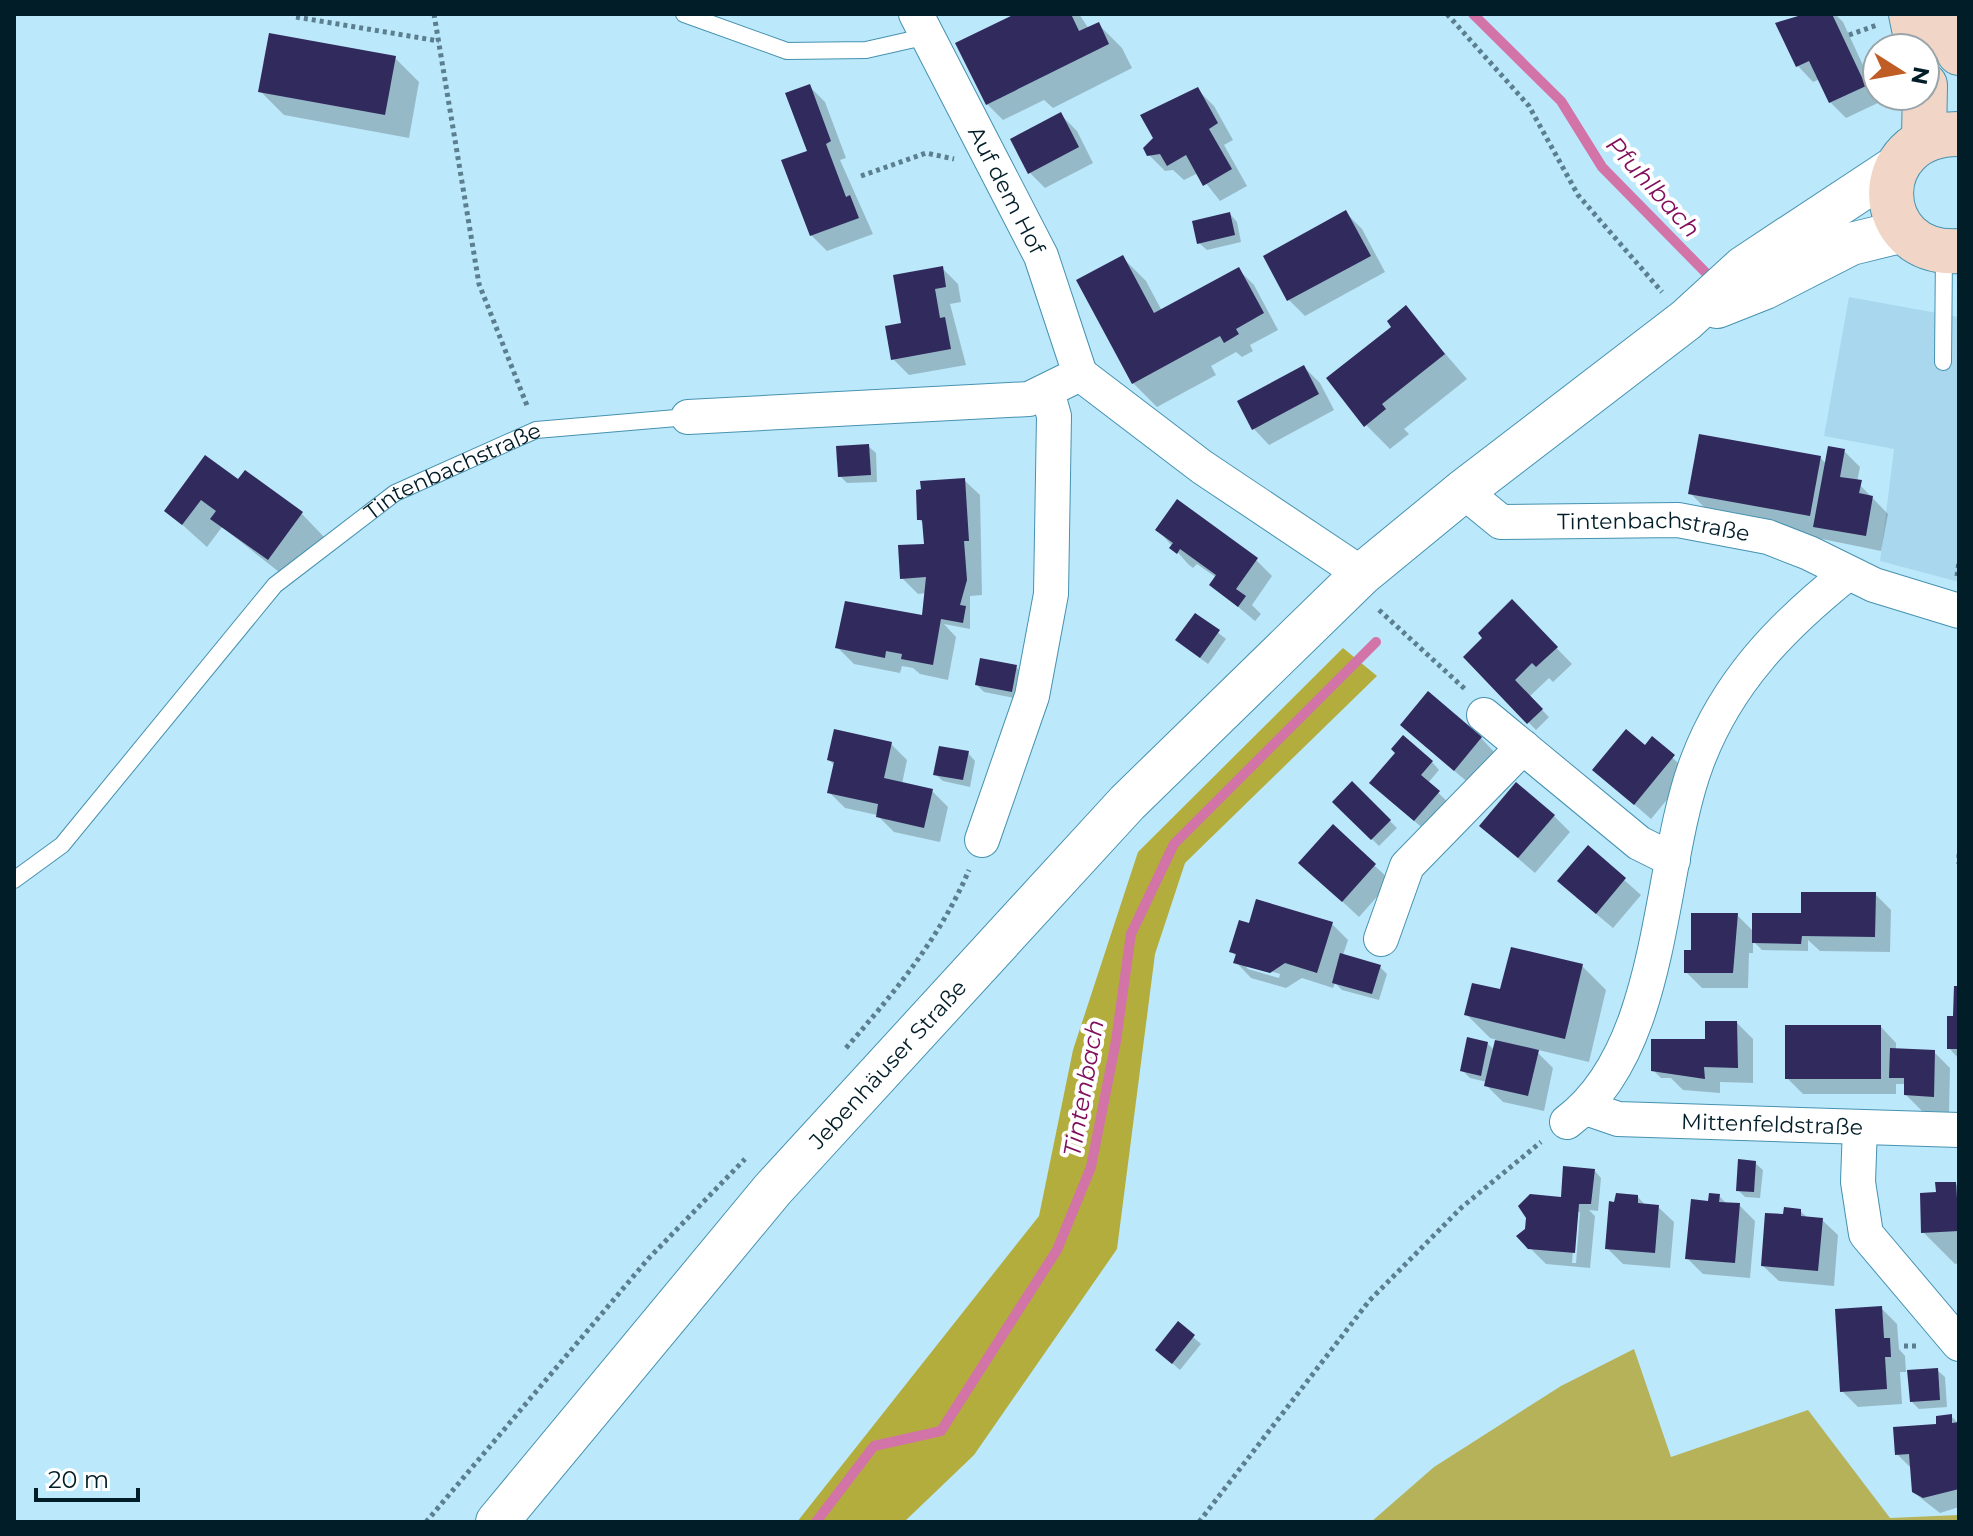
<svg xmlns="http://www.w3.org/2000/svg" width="1973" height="1536" viewBox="0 0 1973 1536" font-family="Montserrat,sans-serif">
	<rect width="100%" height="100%" fill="#bce8fb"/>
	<polygon fill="#a9d8ee" points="1849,297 1959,317 1959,582 1880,561 1894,449 1824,436"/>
	<polygon fill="#b6b259" points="1634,1349 1671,1457 1808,1410 1890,1518 1959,1515 1959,1522 1371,1522 1434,1467 1561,1386"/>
	<polygon fill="#b2ad3c" points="1343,648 1377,676 1185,863 1155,954 1117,1249 974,1455 904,1522 797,1522 1039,1216 1073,1050 1138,852"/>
	<g fill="#0003" fill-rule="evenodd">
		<polygon points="1019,14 1079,14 1089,29 1098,24 1122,48 1132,68 1053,108 1044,100 1003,120 987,104"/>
		<polygon points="1810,14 1835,14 1843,22 1880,102 1846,118 1830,102 1820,79 1813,82 1798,66 1778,24"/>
		<polygon points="395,58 419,82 409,138 284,115 260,91"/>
		<polygon points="809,86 825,102 846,158 840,160 873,234 827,251 811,235"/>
		<polygon points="1198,90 1214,106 1233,140 1224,145 1247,186 1220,201 1198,173 1184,180 1173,170 1165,171 1149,155"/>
		<polygon points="1061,115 1077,131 1093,163 1045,188 1029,172"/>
		<polygon points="1346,213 1362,229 1385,272 1305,316 1289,300 1266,256"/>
		<polygon points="1230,214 1237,222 1241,242 1207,250 1199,243"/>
		<polygon points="1122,257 1146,281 1162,311 1238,269 1254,285 1278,330 1250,345 1253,351 1242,357 1236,352 1211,366 1216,375 1157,407 1133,383"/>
		<polygon points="942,268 958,284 961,302 950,304 966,365 909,375 893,359 903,324"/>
		<polygon points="1406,308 1467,379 1404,429 1409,434 1390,449 1366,425 1394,327"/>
		<polygon points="1304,367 1320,383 1334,410 1269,445 1254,429"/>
		<polygon points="868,446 876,453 877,482 847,483 840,476"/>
		<polygon points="1844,451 1860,467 1857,482 1888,514 1881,551 1714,517 1690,493 1820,457 1826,464"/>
		<polygon points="964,480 980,495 982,595 970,596 970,629 944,624 956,637 948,680 920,674 913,668 902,666 900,673 854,664 838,648 928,618 926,593 918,594 902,578 926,545 924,524 919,519"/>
		<polygon points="239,482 302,514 325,538 293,583 222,527 207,547 167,511"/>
		<polygon points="1158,530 1256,560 1272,576 1252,605 1261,614 1255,621 1212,585 1217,578 1197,564 1193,568 1188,564"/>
		<polygon points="1512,602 1572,664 1553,682 1549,678 1529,697 1549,717 1536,730 1465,657 1485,638"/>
		<polygon points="1196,615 1226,639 1208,664 1185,647"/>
		<polygon points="1016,667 1023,674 1019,699 984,692 977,685"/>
		<polygon points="1481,738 1496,754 1471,785 1418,740"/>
		<polygon points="1652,739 1689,773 1651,819 1595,770 1645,748"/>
		<polygon points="891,744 907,760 902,784 932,791 948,807 940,842 894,832 877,815 845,808 829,792 835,766 829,760"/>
		<polygon points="968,753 975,761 970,787 943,781 935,774"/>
		<polygon points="1432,762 1439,770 1428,783 1454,808 1431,835 1388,799"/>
		<polygon points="1352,784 1397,828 1379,846 1334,802"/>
		<polygon points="1554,816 1570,832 1535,873 1498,841"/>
		<polygon points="1333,827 1391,881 1359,917 1317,878"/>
		<polygon points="1588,848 1641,895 1613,928 1576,897"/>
		<polygon points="1875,894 1891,910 1890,952 1820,951 1808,940 1808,951 1762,950 1753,941 1753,953 1749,953 1748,988 1702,988 1686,972 1693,952 1737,915 1754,932"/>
		<path d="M1332 924 1348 940 1343 955 1380 967 1387 974 1379 1000 1342 990 1335 983 1333 988 1302 978 1286 988 1251 978 1236 962 1237 957 1231 951 1250 925ZM1243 963 1280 974 1279 978 1248 969Z"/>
		<polygon points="1582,966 1606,990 1589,1062 1534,1049 1553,1068 1544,1111 1503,1102 1487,1086 1487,1082 1470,1078 1462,1070 1487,1043 1494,1050 1497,1040 1490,1038 1466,1014 1502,992"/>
		<polygon points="1959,988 1959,1059 1949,1048"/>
		<polygon points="1737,1023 1753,1039 1753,1083 1720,1082 1720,1093 1683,1090 1671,1078 1661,1078 1653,1070"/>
		<polygon points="1881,1027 1896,1043 1896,1051 1934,1052 1950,1068 1949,1112 1922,1111 1906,1095 1906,1084 1896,1084 1896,1094 1803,1094 1787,1078"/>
		<polygon points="1755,1163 1763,1170 1760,1198 1745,1197 1738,1190"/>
		<path d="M1594 1170 1601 1178 1598 1211 1589 1210 1595 1216 1590 1268 1546 1264 1519 1237ZM1576 1212H1580L1576 1263H1572Z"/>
		<polygon points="1955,1184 1959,1187 1959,1263 1955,1264 1923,1232 1938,1194"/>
		<polygon points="1719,1196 1727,1204 1739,1205 1755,1221 1750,1278 1703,1274 1687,1258 1710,1203"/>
		<polygon points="1638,1197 1646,1206 1658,1207 1674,1222 1670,1268 1623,1264 1607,1248"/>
		<polygon points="1800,1211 1808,1218 1822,1220 1838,1235 1834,1286 1779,1281 1763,1266 1785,1217"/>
		<polygon points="1881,1308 1897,1324 1899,1349 1905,1356 1906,1372 1937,1370 1945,1377 1947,1407 1919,1409 1912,1402 1910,1372 1900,1372 1902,1404 1858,1407 1842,1391"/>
		<polygon points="1178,1324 1201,1344 1180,1370 1165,1357"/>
		<polygon points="1951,1416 1959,1424 1959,1507 1940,1513 1913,1492 1912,1469 1897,1454"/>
	</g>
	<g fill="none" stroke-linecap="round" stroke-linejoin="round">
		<g stroke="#d274a8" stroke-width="10">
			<polyline points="1473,14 1561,101 1602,167 1711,278"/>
			<polyline points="816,1522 874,1446 941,1431 1057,1250 1091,1167 1116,1041 1131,934 1174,844 1376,642"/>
		</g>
	</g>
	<g fill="#312a5c">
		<polygon points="1015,14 1071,14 1079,31 1099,22 1109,44 986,105 955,43"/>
		<polygon points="1805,14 1832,14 1866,86 1829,103 1809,61 1796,67 1775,23"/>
		<polygon points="269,33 396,56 385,115 258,92"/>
		<polygon points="810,84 831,141 826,144 846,197 850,195 859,218 810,236 781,160 807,151 785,93"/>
		<polygon points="1198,87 1218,123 1209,129 1232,169 1203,186 1186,155 1167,166 1160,154 1147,156 1143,148 1153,138 1140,115"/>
		<polygon points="1061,112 1079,147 1028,174 1010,139"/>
		<polygon points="1346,210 1371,256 1287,301 1263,256"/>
		<polygon points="1230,212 1235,235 1197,244 1192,221"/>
		<polygon points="1123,255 1154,313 1239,267 1264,313 1236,329 1239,334 1224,343 1220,336 1132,384 1076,280"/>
		<polygon points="943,266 946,287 935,289 940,318 945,317 951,349 891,360 885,326 901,323 893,275"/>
		<polygon points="1406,305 1445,354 1382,404 1386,409 1364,427 1326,378 1391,327 1387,321"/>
		<polygon points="1304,365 1319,394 1252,430 1237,401"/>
		<polygon points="1699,434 1821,456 1810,516 1688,494"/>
		<polygon points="869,444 871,475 838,477 836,446"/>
		<polygon points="1828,446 1845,449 1840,477 1862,480 1859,493 1873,496 1866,536 1813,527"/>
		<polygon points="205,455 238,479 245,470 303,512 268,560 210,519 216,511 201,500 182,525 164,511"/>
		<polygon points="965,478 969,541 964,541 967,580 960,605 966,606 963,623 941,619 933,665 901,659 902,654 886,651 885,658 835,648 845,601 922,615 926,577 900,579 898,545 924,544 922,520 917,520 916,490 921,489 920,481"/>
		<polygon points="1177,499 1258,558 1236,589 1246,596 1238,607 1209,585 1216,575 1180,549 1177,554 1169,548 1173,543 1155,530"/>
		<polygon points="1512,599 1558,647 1536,667 1532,663 1515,680 1543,709 1527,724 1463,657 1482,638 1478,633"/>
		<polygon points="1195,613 1220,630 1200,658 1175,640"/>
		<polygon points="980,658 1017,665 1012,692 975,685"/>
		<polygon points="1428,691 1482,737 1454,771 1400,725"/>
		<polygon points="834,729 892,742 884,778 933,789 924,828 876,817 878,804 827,793 834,762 827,760"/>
		<polygon points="1626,729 1645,745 1652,736 1675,755 1634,805 1592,770"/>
		<polygon points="1403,735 1433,761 1421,775 1440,791 1414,821 1369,783 1395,753 1391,749"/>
		<polygon points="939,746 969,751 963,780 933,775"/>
		<polygon points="1352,781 1391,820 1371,840 1332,802"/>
		<polygon points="1516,782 1555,815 1518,858 1479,826"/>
		<polygon points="1333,824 1376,864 1342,902 1298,863"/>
		<polygon points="1588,845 1626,878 1596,914 1557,881"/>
		<polygon points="1801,892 1876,892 1875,937 1802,936 1801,944 1752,943 1752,913 1801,913"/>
		<polygon points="1256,899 1333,922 1317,973 1285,963 1270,973 1233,963 1236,954 1229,952 1239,920 1249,923"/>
		<polygon points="1691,913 1738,913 1733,973 1684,973 1684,950 1691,950"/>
		<polygon points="1511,947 1583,964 1565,1039 1464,1015 1472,983 1500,989"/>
		<polygon points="1340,953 1381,965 1372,994 1332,983"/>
		<polygon points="1954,986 1959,986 1959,1049 1947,1049 1947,1016 1953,1016"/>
		<polygon points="1705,1021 1737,1021 1738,1068 1704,1067 1705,1079 1651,1071 1651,1039 1705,1039"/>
		<rect x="1785" y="1025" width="96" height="54"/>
		<polygon points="1467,1037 1488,1042 1481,1076 1460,1071"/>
		<polygon points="1495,1040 1539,1050 1528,1096 1484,1086"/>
		<polygon points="1890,1048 1935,1050 1934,1097 1904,1095 1904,1078 1889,1078"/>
		<polygon points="1738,1159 1756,1161 1754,1192 1736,1191"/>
		<polygon points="1563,1166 1595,1169 1591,1204 1579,1204 1575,1253 1528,1249 1516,1236 1525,1229 1526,1218 1518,1206 1530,1194 1561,1197"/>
		<polygon points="1935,1182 1956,1182 1959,1231 1921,1233 1920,1193 1936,1192"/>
		<polygon points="1616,1193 1638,1195 1638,1203 1659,1205 1655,1253 1605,1249 1609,1201 1614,1202"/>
		<polygon points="1709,1193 1720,1194 1719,1202 1740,1203 1735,1263 1685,1259 1691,1199 1708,1201"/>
		<polygon points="1784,1207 1801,1209 1801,1216 1823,1218 1818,1271 1761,1266 1765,1213 1783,1214"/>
		<polygon points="1882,1306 1884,1338 1890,1338 1891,1357 1885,1357 1887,1389 1840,1392 1835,1309"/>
		<polygon points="1178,1321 1195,1335 1172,1364 1155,1350"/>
		<polygon points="1938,1368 1940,1400 1910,1402 1907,1370"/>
		<polygon points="1952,1414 1952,1423 1959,1422 1959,1489 1923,1498 1912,1492 1909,1454 1895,1455 1893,1427 1936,1424 1936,1416"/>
	</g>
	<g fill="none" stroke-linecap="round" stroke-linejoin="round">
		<g stroke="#4692b0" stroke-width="18">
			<g id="service">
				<polyline points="684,14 787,51 866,50 928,36"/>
				<polyline points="1943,362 1944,252"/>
				<path id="s1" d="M14 880 62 845 275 585 395 493 536 430 688 417"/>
			</g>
		</g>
		<g stroke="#4692b0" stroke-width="36">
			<g id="minor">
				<path id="s2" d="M916 14 1041 256 1080 374"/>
				<polyline points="1080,374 1202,467 1362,574"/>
				<polyline points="688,417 1029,399 1080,374"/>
				<path id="s3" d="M1463 491 1501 522 1678 520 1768 537 1809 553 1874 585 1959 611"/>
				<polyline points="1484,715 1639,843 1673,860"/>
				<polyline points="982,840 1032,696 1051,594 1054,416 1047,391"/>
				<polyline points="1381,939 1407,866 1523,747"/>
				<path id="s4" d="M1586 1108 1618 1119 1959 1130"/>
				<path d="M1567 1122C1666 1048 1657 868 1697 762 1727 682 1782 626 1847 574"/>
				<polyline points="1860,1127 1858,1182 1866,1234 1959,1344"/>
			</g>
		</g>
		<g stroke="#4692b0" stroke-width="44">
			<g id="tertiary">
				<polyline points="1717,307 1765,288 1851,244 1904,231"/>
				<path id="s5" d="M497 1522 773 1189 1127 803 1362 574 1463 491 1686 320 1744 267 1897 166"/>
			</g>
		</g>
		<g stroke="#4692b0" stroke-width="46">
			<g id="secondary">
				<polyline points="1911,14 1918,48"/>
				<polyline points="1949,14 1959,53"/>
				<path d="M1959 134C1867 133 1870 257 1959 251"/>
				<polyline points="1924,139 1925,85"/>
			</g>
		</g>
		<g stroke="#5b7f8e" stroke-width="5" stroke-dasharray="4 4" stroke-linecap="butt">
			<polyline points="434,14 479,284 528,408"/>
			<polyline points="1447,14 1529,106 1578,195 1662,292"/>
			<polyline points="296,17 439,41"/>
			<polyline points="1849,35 1877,25"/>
			<polyline points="861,176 926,153 954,159"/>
			<polyline points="1957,576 1959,561"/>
			<polyline points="1379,610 1466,690"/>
			<polyline points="1959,854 1959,864"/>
			<path d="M846 1048C894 993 940 938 969 870"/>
			<polyline points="1904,1346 1918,1346"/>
			<polyline points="426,1522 648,1259 745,1159"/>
			<polyline points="1199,1522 1369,1301 1462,1207 1541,1142"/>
		</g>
		<use href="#service" stroke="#fff" stroke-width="16"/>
		<use href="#minor" stroke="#fff" stroke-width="34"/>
		<use href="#tertiary" stroke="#fff" stroke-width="42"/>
		<use href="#secondary" stroke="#f1d6c7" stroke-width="44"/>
	</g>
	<g text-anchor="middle" stroke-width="8" stroke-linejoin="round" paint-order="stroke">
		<g font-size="22" fill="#001d28" stroke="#fff">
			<text dy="8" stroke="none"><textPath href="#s2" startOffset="198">Auf dem Hof</textPath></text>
			<text dy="8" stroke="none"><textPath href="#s1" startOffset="608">Tintenbachstraße</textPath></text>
			<text dy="8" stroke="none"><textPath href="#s3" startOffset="202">Tintenbachstraße</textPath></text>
			<text dy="8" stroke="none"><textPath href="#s5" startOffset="602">Jebenhäuser Straße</textPath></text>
			<text dy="8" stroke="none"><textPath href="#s4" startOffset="188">Mittenfeldstraße</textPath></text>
		</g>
		<g font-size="24" font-style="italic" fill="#820f5b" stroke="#fff">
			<text transform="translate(1653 187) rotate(48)" y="8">Pfuhlbach</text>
			<text transform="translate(1084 1088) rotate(-80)" y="8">Tintenbach</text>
		</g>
	</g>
	<rect width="1973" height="1536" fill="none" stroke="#001d28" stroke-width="32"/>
	<g transform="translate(1901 72) rotate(101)"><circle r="38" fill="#ffffff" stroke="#99a5a9" stroke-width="2"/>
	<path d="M0-6L14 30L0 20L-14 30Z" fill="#c05d24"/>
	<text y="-12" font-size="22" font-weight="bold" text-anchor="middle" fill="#001d28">N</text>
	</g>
	<path d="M36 1488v12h102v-12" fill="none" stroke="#001d28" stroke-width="4"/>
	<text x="48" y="1488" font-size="24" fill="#001d28" stroke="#ffffff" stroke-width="6" paint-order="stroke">20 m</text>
</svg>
